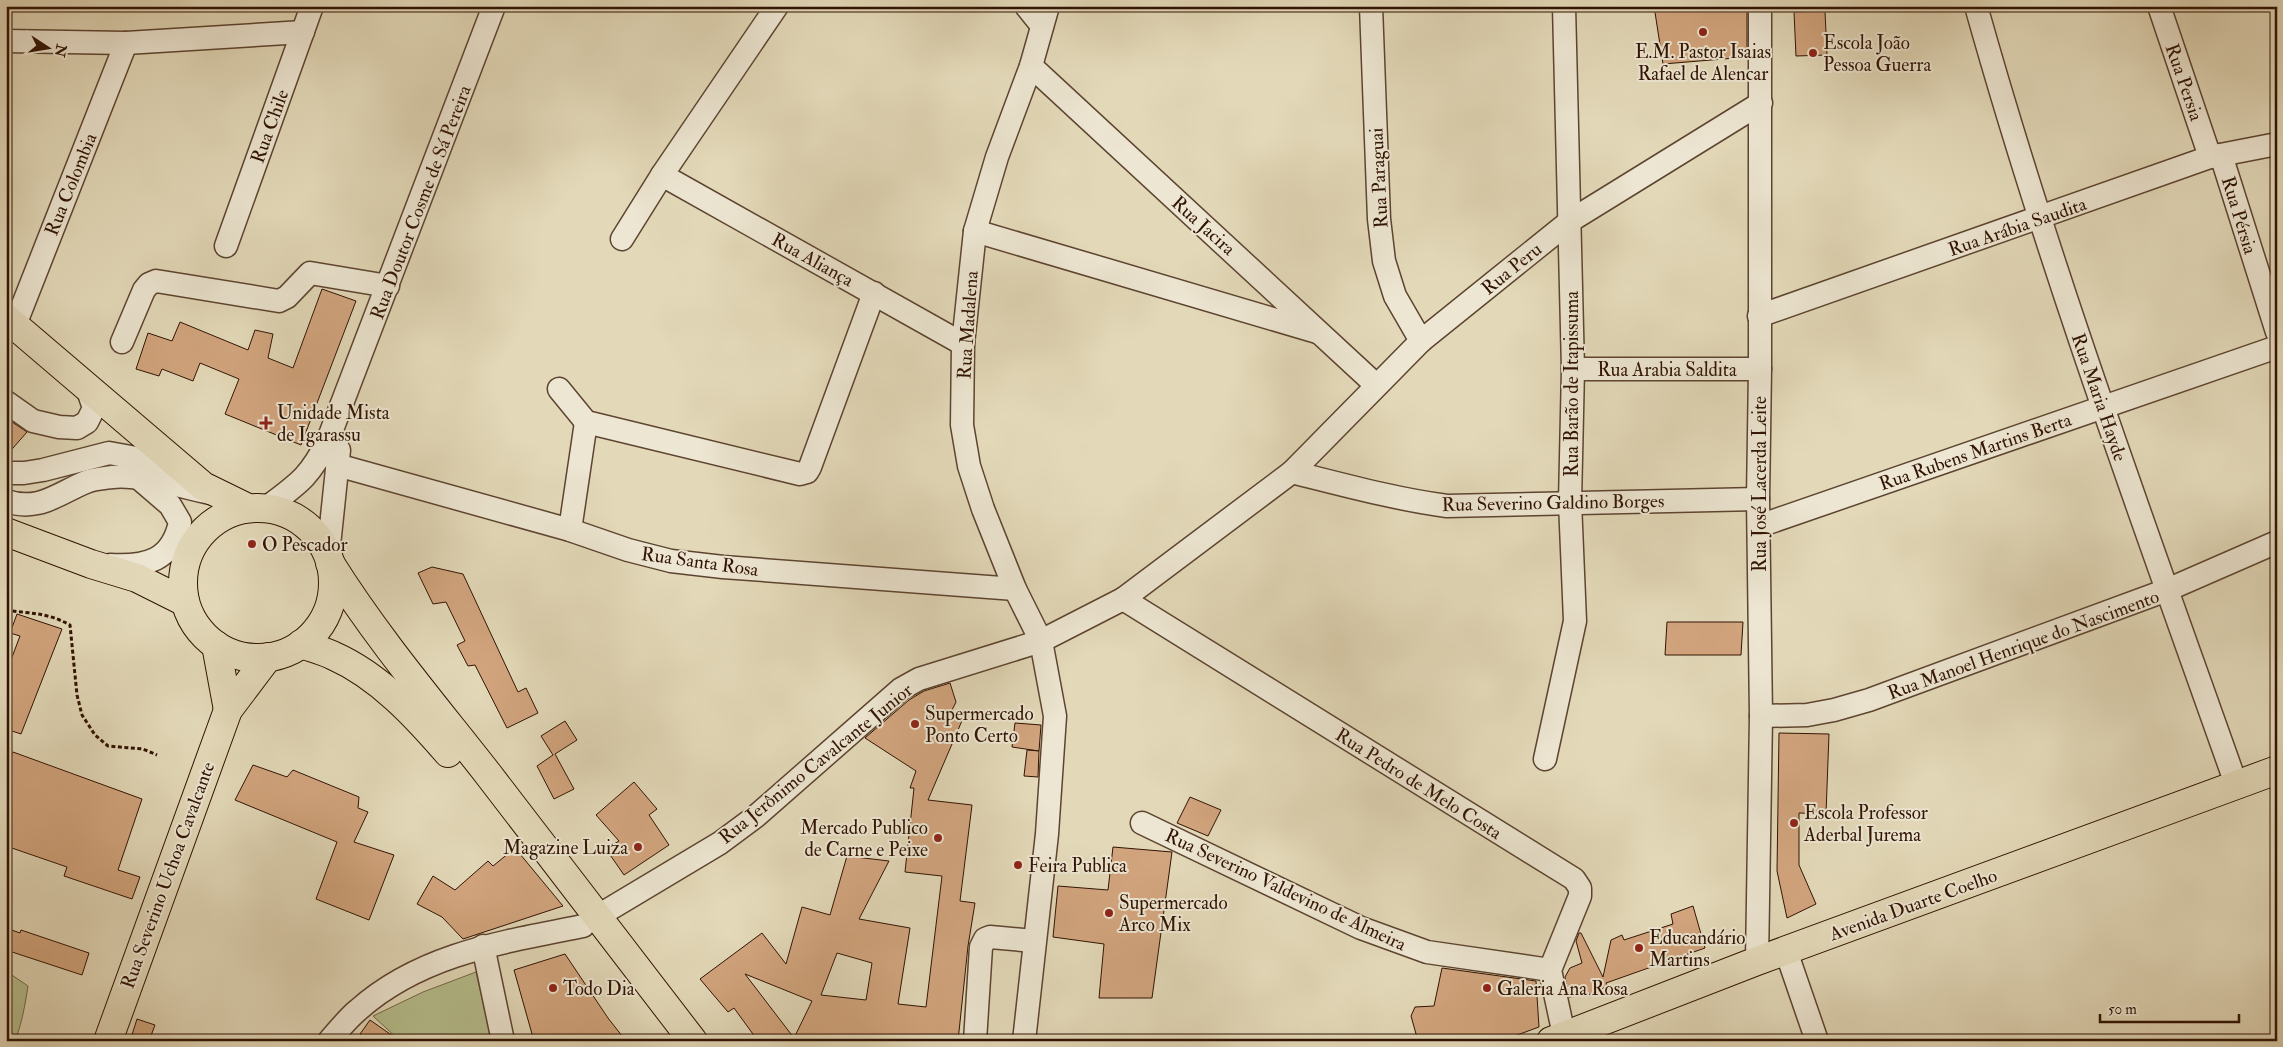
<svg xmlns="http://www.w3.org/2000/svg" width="2283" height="1047" viewBox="0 0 2283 1047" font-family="'IM FELL Double Pica',serif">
	<rect width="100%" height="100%" fill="#e3d9b9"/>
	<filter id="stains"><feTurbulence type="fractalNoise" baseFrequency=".004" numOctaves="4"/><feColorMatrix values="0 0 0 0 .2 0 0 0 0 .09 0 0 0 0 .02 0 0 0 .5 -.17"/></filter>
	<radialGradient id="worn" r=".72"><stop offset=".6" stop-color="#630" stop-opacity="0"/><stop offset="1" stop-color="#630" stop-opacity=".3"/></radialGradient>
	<g fill="#b6be8d" stroke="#736848">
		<path d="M6 971 28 986C25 1005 22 1023 15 1041H6Z"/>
		<polygon points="476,972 492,1041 400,1041 373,1016 423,992"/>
	</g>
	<g fill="#d2a57e" stroke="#301303" fill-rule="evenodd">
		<polygon points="1654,6 1747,6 1747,57 1663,64"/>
		<polygon points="1825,11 1827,55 1796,56 1794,12"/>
		<polygon points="322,289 356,301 301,445 225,414 239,379 200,363 193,381 162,369 159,376 136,369 148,333 172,341 180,322 248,350 255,330 273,334 268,358 293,368"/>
		<polygon points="6,418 27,432 6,456"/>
		<polygon points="432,567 463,574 518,692 526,688 538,713 507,728 475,665 468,666 457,645 465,641 446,602 433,604 418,573"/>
		<polygon points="17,614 62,629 21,734 6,729 6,673 20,636 10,633"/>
		<polygon points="1667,622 1743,622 1741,655 1665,655"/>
		<path d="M950 683 956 702 951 712 964 716 928 800 972 805 960 901 975 903 968 946 958 1041H758L734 1008 728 1012 700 979 762 933 786 964 802 907 830 915 847 856 889 861 859 919 910 928 898 1004 926 1007 942 876 905 872 914 788H910L916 771 865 738 909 700 924 691ZM837 953 872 963 866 1000 821 995ZM745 974 812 1001 794 1038Z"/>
		<polygon points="565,721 577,740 555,754 574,789 554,799 537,766 553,755 541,736"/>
		<polygon points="1015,723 1041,725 1039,751 1012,747"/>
		<polygon points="1779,733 1829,734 1826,814 1799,813 1799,865 1816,904 1787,918 1777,871"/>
		<polygon points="1027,750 1039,751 1038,777 1024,776"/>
		<polygon points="13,752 142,799 118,870 140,877 132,899 64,876 67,867 6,846 6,773"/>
		<polygon points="253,765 287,777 293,770 359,797 358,808 368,812 354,842 394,855 369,920 316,899 337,842 235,800"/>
		<polygon points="634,782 657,809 649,815 669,845 624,875 606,849 619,841 596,815"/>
		<polygon points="1190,797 1221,810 1208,836 1177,823"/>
		<polygon points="1113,847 1172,852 1152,998 1099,998 1104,944 1053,937 1058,886 1108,890"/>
		<polygon points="515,848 563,906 463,939 442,917 417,904 433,876 455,890 488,861 493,866"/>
		<polygon points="1693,906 1705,948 1606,983 1608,986 1591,994 1569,997 1565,977 1570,968 1582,963 1576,941 1579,933 1581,933 1603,977 1611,940 1622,935 1624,940 1673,924 1671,914"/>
		<polygon points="6,928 20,933 21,930 89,953 82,975 6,950"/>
		<polygon points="565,954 608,1018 626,1041 534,1041 514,970"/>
		<polygon points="1442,968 1536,981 1539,1027 1501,1041 1418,1041 1411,1016 1415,1007 1434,1006"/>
		<polygon points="137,1019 155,1025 149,1041 130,1041"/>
		<polygon points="370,1020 400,1041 369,1041 360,1034"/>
	</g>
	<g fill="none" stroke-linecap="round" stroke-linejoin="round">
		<g stroke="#5d4430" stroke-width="25">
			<g id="minor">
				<polyline points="1026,6 1042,26"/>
				<polyline points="1371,6 1379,219 1384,261 1395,296 1421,341"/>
				<path d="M1976 6C2050 270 2145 527 2236 784"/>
				<polyline points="2159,6 2210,157"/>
				<polyline points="6,41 126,43 303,32"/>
				<polyline points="1031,66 1376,385"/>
				<polyline points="2221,155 2277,332"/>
				<polyline points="662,175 963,344"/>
				<polyline points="975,231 1317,332"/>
				<polyline points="622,239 662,175 777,6"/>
				<polyline points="226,246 312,6"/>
				<polyline points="1759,316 2210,157 2277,144"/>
				<polyline points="15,325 126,43"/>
				<polyline points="122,342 144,290 149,284 156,281 279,301 287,297 310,273 388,286"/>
				<polyline points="1573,369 1760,369"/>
				<polyline points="559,389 586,422 800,474 807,472 810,467 874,293"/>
				<polyline points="6,402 33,421 59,427 77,428 87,422 94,408 86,385"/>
				<polyline points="337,465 570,530 628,550 671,561 723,567 1015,589"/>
				<path d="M1292 472C1344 485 1395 499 1447 506L1758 499"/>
				<polyline points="6,473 24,473 43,470 109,453 180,466"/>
				<path d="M6 501C39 512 57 494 86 482 93 479 104 478 112 477 141 474 185 488 215 494"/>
				<path d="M266 508C298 484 310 477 328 440L494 6"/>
				<polyline points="1759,526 2277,347"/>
				<polyline points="570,530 586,422"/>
				<polyline points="328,555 339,450"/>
				<path d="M110 565C146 567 172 561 180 522L170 505 142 481"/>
				<polyline points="1123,599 1574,879 1580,888 1580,896 1550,970 1564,1035"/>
				<polyline points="1761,716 1807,715 1834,710 1869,700 2167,590 2277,542"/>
				<polyline points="1545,759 1575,621 1570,502 1573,369 1564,6"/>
				<polyline points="1142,823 1361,928 1427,952 1550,970"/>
				<polyline points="598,916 720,843 755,817 901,689 919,679 1041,641 1123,599 1292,472 1421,341 1570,221 1761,103"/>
				<polyline points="483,946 503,1041"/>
				<polyline points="1786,951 1817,1041"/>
				<polyline points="1757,961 1761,716 1758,499 1760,369 1760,6"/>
				<path d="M329 1041C338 1031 347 1019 358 1010 421 954 503 942 583 926"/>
				<polyline points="975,1041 981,947 985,939 990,937 1034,941"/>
				<polyline points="1024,1041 1047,834 1055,716 1041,641 1015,589 983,509 969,466 962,425 963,344 975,231 997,157 1031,66 1048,6"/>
			</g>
		</g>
		<g stroke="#301303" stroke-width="30">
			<g id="major">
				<polyline points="6,318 203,486 248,508"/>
				<circle cx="258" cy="583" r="75"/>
				<polyline points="6,532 91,564 137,578 185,602"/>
				<path d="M330 563C377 638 434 705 488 774 557 863 625 952 693 1041"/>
				<path d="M301 644C312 648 324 651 334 656 379 676 416 716 448 753"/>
				<polyline points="216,645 228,710"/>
				<polyline points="108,1041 228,710 268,657"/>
				<polyline points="1551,1041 1757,961 2277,770"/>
			</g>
		</g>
		<path stroke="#301303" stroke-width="3" stroke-dasharray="4 2.5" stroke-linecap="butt" d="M6 610C32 614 46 612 70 625L77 695 82 715 95 735 108 746 143 749 157 755"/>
		<use href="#minor" stroke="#ede6d2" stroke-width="22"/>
		<use href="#major" stroke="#e3d9b9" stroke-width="28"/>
	</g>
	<g fill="#8f2418" stroke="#ede6d2" stroke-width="2">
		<circle cx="1703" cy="32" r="5"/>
		<circle cx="1813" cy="53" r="5"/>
		<path d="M263.5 415.5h5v5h5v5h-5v5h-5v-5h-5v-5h5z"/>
		<circle cx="252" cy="544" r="5"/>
		<circle cx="915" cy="724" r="5"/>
		<circle cx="1794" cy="823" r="5"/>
		<circle cx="938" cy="838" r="5"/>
		<circle cx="638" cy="847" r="5"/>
		<circle cx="1018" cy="865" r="5"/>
		<circle cx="1109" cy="913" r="5"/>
		<circle cx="1639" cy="948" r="5"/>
		<circle cx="553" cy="988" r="5"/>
		<circle cx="1487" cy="988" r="5"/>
	</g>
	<g text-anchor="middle" stroke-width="4" stroke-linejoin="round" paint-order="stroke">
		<g font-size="19" fill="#301303" stroke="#ede6d2" text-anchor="start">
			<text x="1823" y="49">Escola João<tspan x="1823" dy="22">Pessoa Guerra</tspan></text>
			<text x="1703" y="58" text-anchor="middle">E.M. Pastor Isaias<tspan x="1703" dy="22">Rafael de Alencar</tspan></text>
			<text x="277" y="419">Unidade Mista<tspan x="277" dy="22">de Igarassu</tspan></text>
			<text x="262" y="551">O Pescador</text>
			<text x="925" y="720">Supermercado<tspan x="925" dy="22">Ponto Certo</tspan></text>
			<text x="1804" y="819">Escola Professor<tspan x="1804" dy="22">Aderbal Jurema</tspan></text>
			<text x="928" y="834" text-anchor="end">Mercado Publico<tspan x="928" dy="22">de Carne e Peixe</tspan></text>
			<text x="628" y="854" text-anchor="end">Magazine Luiza</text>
			<text x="1028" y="872">Feira Publica</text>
			<text x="1119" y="909">Supermercado<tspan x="1119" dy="22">Arco Mix</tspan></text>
			<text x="1649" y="944">Educandário<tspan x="1649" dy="22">Martins</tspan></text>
			<text x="563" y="995">Todo Dia</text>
			<text x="1497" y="995">Galeria Ana Rosa</text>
		</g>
		<g font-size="19" fill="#301303" stroke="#ede6d2">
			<text transform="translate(2185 82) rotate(71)" y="7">Rua Persia</text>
			<text transform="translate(269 126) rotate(-70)" y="7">Rua Chile</text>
			<text transform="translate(1378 178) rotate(-93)" y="7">Rua Paraguai</text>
			<text transform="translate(70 184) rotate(-68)" y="7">Rua Colombia</text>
			<text transform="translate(420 202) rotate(-69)" y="7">Rua Doutor Cosme de Sá Pereira</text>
			<text transform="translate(2240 215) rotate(73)" y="7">Rua Pérsia</text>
			<text transform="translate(1204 225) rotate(42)" y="7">Rua Jacira</text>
			<text transform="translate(2017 226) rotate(-19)" y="7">Rua Arábia Saudita</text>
			<text transform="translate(813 259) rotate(29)" y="7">Rua Aliança</text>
			<text transform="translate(1511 268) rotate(-39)" y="7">Rua Peru</text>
			<text transform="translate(967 325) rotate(-86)" y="7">Rua Madalena</text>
			<text x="1667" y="376">Rua Arabia Saldita</text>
			<text transform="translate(1571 384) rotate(-90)" y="7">Rua Barão de Itapissuma</text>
			<text transform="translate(2100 397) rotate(71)" y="7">Rua Maria Hayde</text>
			<text transform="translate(1975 451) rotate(-19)" y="7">Rua Rubens Martins Berta</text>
			<text transform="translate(1759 484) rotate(-90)" y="7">Rua José Lacerda Leite</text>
			<text transform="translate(1553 502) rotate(-1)" y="7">Rua Severino Galdino Borges</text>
			<text transform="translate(700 561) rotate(8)" y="7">Rua Santa Rosa</text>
			<text transform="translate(2023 644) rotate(-20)" y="7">Rua Manoel Henrique do Nascimento</text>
			<text transform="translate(815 763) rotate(-39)" y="7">Rua Jerônimo Cavalcante Junior</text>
			<text transform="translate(1419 783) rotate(32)" y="7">Rua Pedro de Melo Costa</text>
			<text transform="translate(167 875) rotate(-70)" y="7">Rua Severino Uchoa Cavalcante</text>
			<text transform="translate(1286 889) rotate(25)" y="7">Rua Severino Valdevino de Almeira</text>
			<text transform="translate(1913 904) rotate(-20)" y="7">Avenida Duarte Coelho</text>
		</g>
	</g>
	<rect width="2283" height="1047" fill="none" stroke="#e3d9b9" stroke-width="25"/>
	<rect x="8" y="8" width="2268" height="1032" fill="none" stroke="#301303" stroke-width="2.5"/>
	<rect x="12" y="12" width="2258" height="1022" fill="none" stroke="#301303"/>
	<g transform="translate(48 48) rotate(102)" stroke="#ede6d2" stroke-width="4" paint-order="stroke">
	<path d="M0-4L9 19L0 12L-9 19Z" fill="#301303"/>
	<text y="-8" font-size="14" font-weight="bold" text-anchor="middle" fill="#301303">N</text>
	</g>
	<path d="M2100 1014v8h139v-8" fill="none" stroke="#301303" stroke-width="2.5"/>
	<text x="2108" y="1014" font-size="15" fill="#301303" stroke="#ede6d2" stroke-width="4" paint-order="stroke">50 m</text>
	<rect width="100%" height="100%" filter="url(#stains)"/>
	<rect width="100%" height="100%" fill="url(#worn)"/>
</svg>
